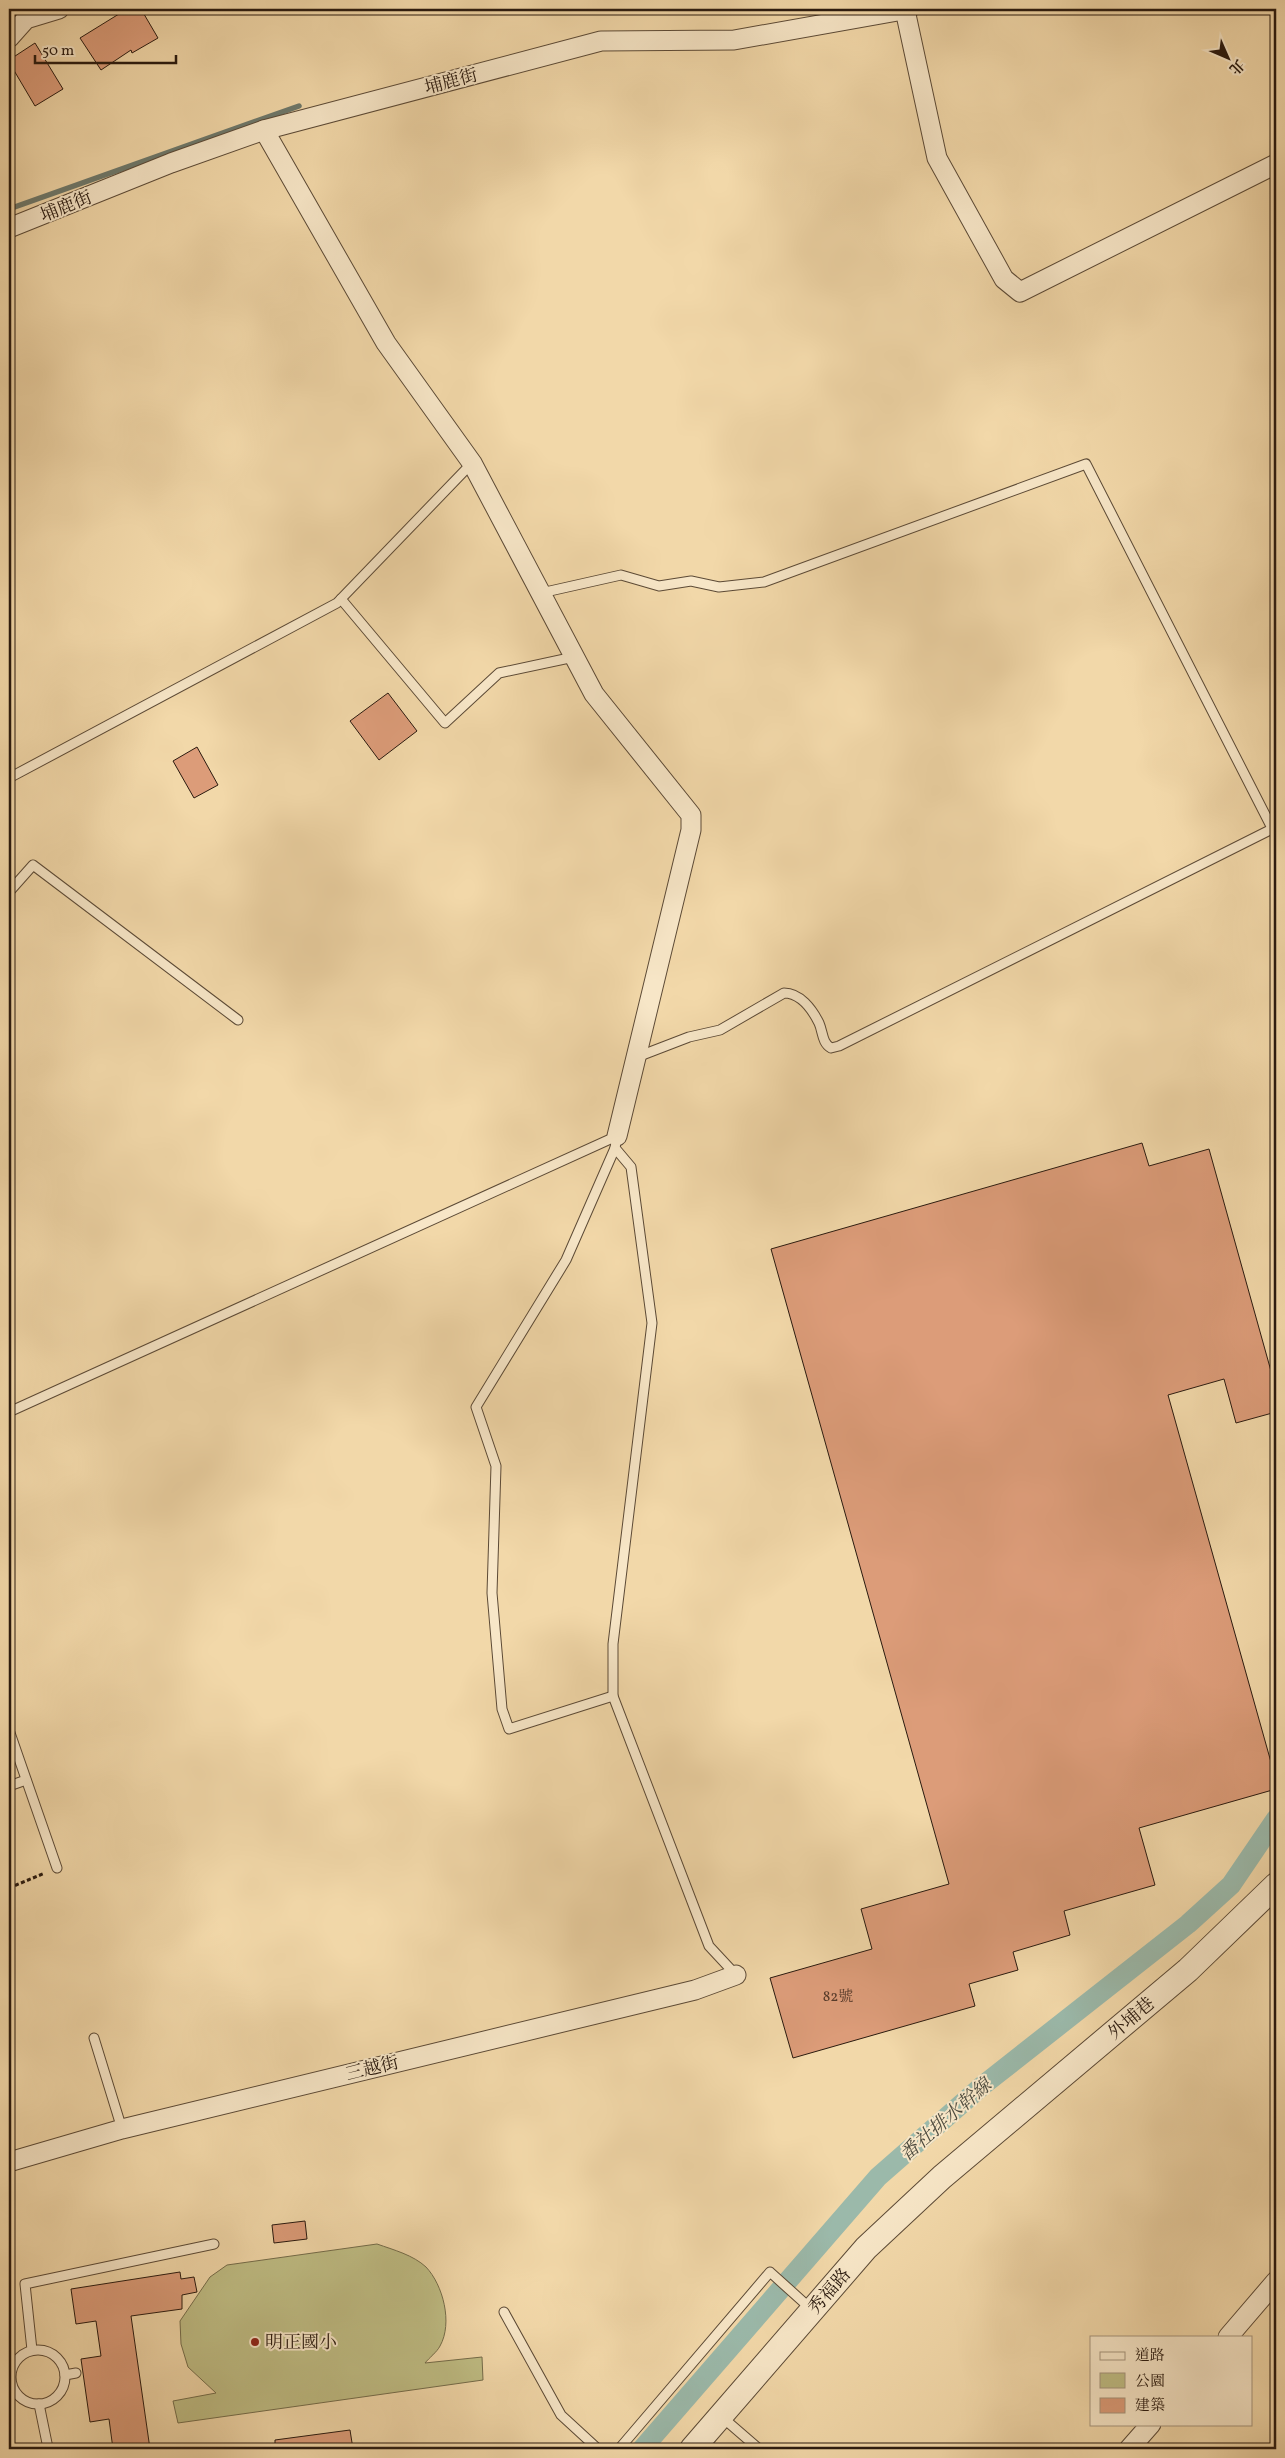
<svg xmlns="http://www.w3.org/2000/svg" width="1285" height="2458" viewBox="0 0 1285 2458" font-family="Vollkorn,'Noto Serif TC',serif">
	<rect width="100%" height="100%" fill="#f2d8a9"/>
	<filter id="stains"><feTurbulence type="fractalNoise" baseFrequency=".004" numOctaves="4"/><feColorMatrix values="0 0 0 0 .2 0 0 0 0 .09 0 0 0 0 .02 0 0 0 .5 -.17"/></filter>
	<radialGradient id="worn" r=".72"><stop offset=".6" stop-color="#630" stop-opacity="0"/><stop offset="1" stop-color="#630" stop-opacity=".3"/></radialGradient>
	<path fill="#bfbd84" stroke="#746c4a" d="M377 2244C394 2250 413 2255 426 2267 443 2285 453 2323 440 2346 437 2352 429 2358 425 2363L482 2357 483 2380 178 2423 173 2401 216 2393 188 2367 181 2344 180 2321 210 2277 227 2265Z"/>
	<g fill="none" stroke-linecap="round" stroke-linejoin="round">
		<polyline stroke="#6e796c" stroke-width="5.5" points="9,209 299,106"/>
		<polyline stroke="#9bb9aa" stroke-width="20" points="642,2449 878,2177 982,2086 1188,1924 1231,1885 1276,1819"/>
	</g>
	<g fill="#dc9c79" stroke="#2a1a0f">
		<polygon points="127,9 141,9 158,38 132,53 131,50 101,70 80,38"/>
		<polygon points="35,43 63,89 35,106 9,62 9,60"/>
		<polygon points="388,693 417,731 379,760 350,721"/>
		<polygon points="197,747 218,785 194,798 173,761"/>
		<polygon points="1142,1143 1149,1166 1209,1149 1276,1389 1276,1412 1236,1423 1224,1379 1168,1395 1276,1780 1276,1789 1139,1828 1155,1885 1064,1911 1070,1935 1013,1952 1018,1970 969,1984 975,2006 793,2058 770,1978 872,1949 861,1909 949,1884 771,1249"/>
		<polygon points="305,2221 307,2239 274,2243 272,2225"/>
		<polygon points="180,2272 181,2279 194,2277 197,2292 182,2295 182,2309 131,2316 150,2449 113,2449 109,2419 90,2422 81,2359 101,2356 96,2321 76,2324 71,2289"/>
		<polygon points="350,2430 353,2449 275,2449 275,2440"/>
	</g>
	<g fill="none" stroke-linecap="round" stroke-linejoin="round">
		<g stroke="#5c4a36" stroke-width="11">
			<g id="service">
				<polyline points="541,593 621,575 659,586 691,581 719,587 764,582 1086,464 1276,836"/>
				<polyline points="341,599 445,723 499,673 574,657"/>
				<polyline points="9,778 337,603 472,463"/>
				<polyline points="9,892 33,865 238,1020"/>
				<path d="M637 1057 689 1037 720 1030 784 993C800 993 812 1009 819 1023 823 1032 822 1043 831 1048L839 1046 1276 827"/>
				<polyline points="617,1136 615,1148 631,1167 652,1323 613,1644 613,1696 709,1946 736,1975"/>
				<polyline points="9,1412 617,1136"/>
				<polyline points="613,1696 509,1729 502,1709 492,1593 496,1466 476,1407 566,1260 615,1148"/>
				<polyline points="9,1730 57,1868"/>
				<polyline points="9,1786 26,1780"/>
				<polyline points="94,2038 122,2129"/>
				<polyline points="504,2312 561,2415 598,2449"/>
				<polyline points="32,2350 25,2284 214,2244"/>
				<circle cx="38" cy="2377" r="27"/>
				<polyline points="65,2375 76,2373"/>
				<polyline points="39,2404 48,2448"/>
				<polyline points="722,2417 759,2449"/>
				<polyline points="619,2449 770,2272 811,2309"/>
			</g>
		</g>
		<g stroke="#5c4a36" stroke-width="21">
			<g id="minor">
				<polyline points="905,10 937,158 1004,279 1020,292 1276,164"/>
				<polyline points="9,38 26,19 59,9"/>
				<polyline points="264,130 386,343 472,463 594,694 691,815 691,830 617,1136"/>
				<polyline points="9,228 171,163 264,130 601,41 734,40 909,9"/>
				<polyline points="9,2162 122,2129 695,1990 736,1975"/>
				<polyline points="1228,2337 1276,2281"/>
				<polyline points="1129,2449 1151,2424"/>
			</g>
		</g>
		<g stroke="#5c4a36" stroke-width="26">
			<polyline id="tertiary" points="692,2449 866,2248 942,2177 1188,1970 1276,1885"/>
		</g>
		<polyline stroke="#2a1a0f" stroke-width="3" stroke-dasharray="4 2.5" stroke-linecap="butt" points="9,1888 45,1873"/>
		<use href="#service" stroke="#f7e6c7" stroke-width="9"/>
		<use href="#minor" stroke="#f7e6c7" stroke-width="19"/>
		<use href="#tertiary" stroke="#f7e6c7" stroke-width="24"/>
	</g>
	<circle fill="#8f2418" stroke="#f7e6c7" stroke-width="2" cx="255" cy="2342" r="5"/>
	<g text-anchor="middle" stroke-width="4" stroke-linejoin="round" paint-order="stroke">
		<g font-size="15" fill="#563a2a">
			<text x="838" y="2001">82號</text>
		</g>
		<g font-size="18" fill="#2a1a0f" stroke="#f7e6c7">
			<text transform="translate(451 81) rotate(-15)" y="6">埔鹿街</text>
			<text transform="translate(66 206) rotate(-22)" y="6">埔鹿街</text>
			<text transform="translate(1131 2018) rotate(-40)" y="6">外埔巷</text>
			<text transform="translate(372 2068) rotate(-14)" y="6">三越街</text>
			<text transform="translate(829 2291) rotate(-49)" y="6">秀福路</text>
		</g>
		<g font-size="18" fill="#2a1a0f" stroke="#f7e6c7" text-anchor="start">
			<text x="265" y="2348">明正國小</text>
		</g>
		<g font-size="19" font-style="italic" fill="#4c4a3e" stroke="#f7e6c7">
			<text transform="translate(945 2119) rotate(-41)" y="7">番社排水幹線</text>
		</g>
	</g>
	<rect width="1285" height="2458" fill="none" stroke="#f2d8a9" stroke-width="30"/>
	<rect x="10" y="10" width="1265" height="2438" fill="none" stroke="#2a1a0f" stroke-width="2.5"/>
	<rect x="15" y="15" width="1255" height="2428" fill="none" stroke="#2a1a0f"/>
	<rect x="1090" y="2336" width="162" height="90" fill="#f7e6c7" stroke="#a5947d"/>
	<rect x="1100" y="2352" width="25" height="8" fill="#f7e6c7" stroke="#a5947d"/>
	<text x="1135" y="2360" font-size="15" fill="#2a1a0f">道路</text>
	<rect x="1100" y="2373" width="25" height="15" fill="#bfbd84" stroke="#a5947d"/>
	<text x="1135" y="2386" font-size="15" fill="#2a1a0f">公園</text>
	<rect x="1100" y="2398" width="25" height="15" fill="#dc9c79" stroke="#a5947d"/>
	<text x="1135" y="2410" font-size="15" fill="#2a1a0f">建築</text>
	<g transform="translate(1228 58) rotate(135)" stroke="#f7e6c7" stroke-width="4" paint-order="stroke">
	<path d="M0-4L9 19L0 12L-9 19Z" fill="#2a1a0f"/>
	<text y="-8" font-size="14" font-weight="bold" text-anchor="middle" fill="#2a1a0f">北</text>
	</g>
	<path d="M35 55v8h141v-8" fill="none" stroke="#2a1a0f" stroke-width="2.5"/>
	<text x="42" y="55" font-size="15" fill="#2a1a0f" stroke="#f7e6c7" stroke-width="4" paint-order="stroke">50 m</text>
	<rect width="100%" height="100%" filter="url(#stains)"/>
	<rect width="100%" height="100%" fill="url(#worn)"/>
</svg>
